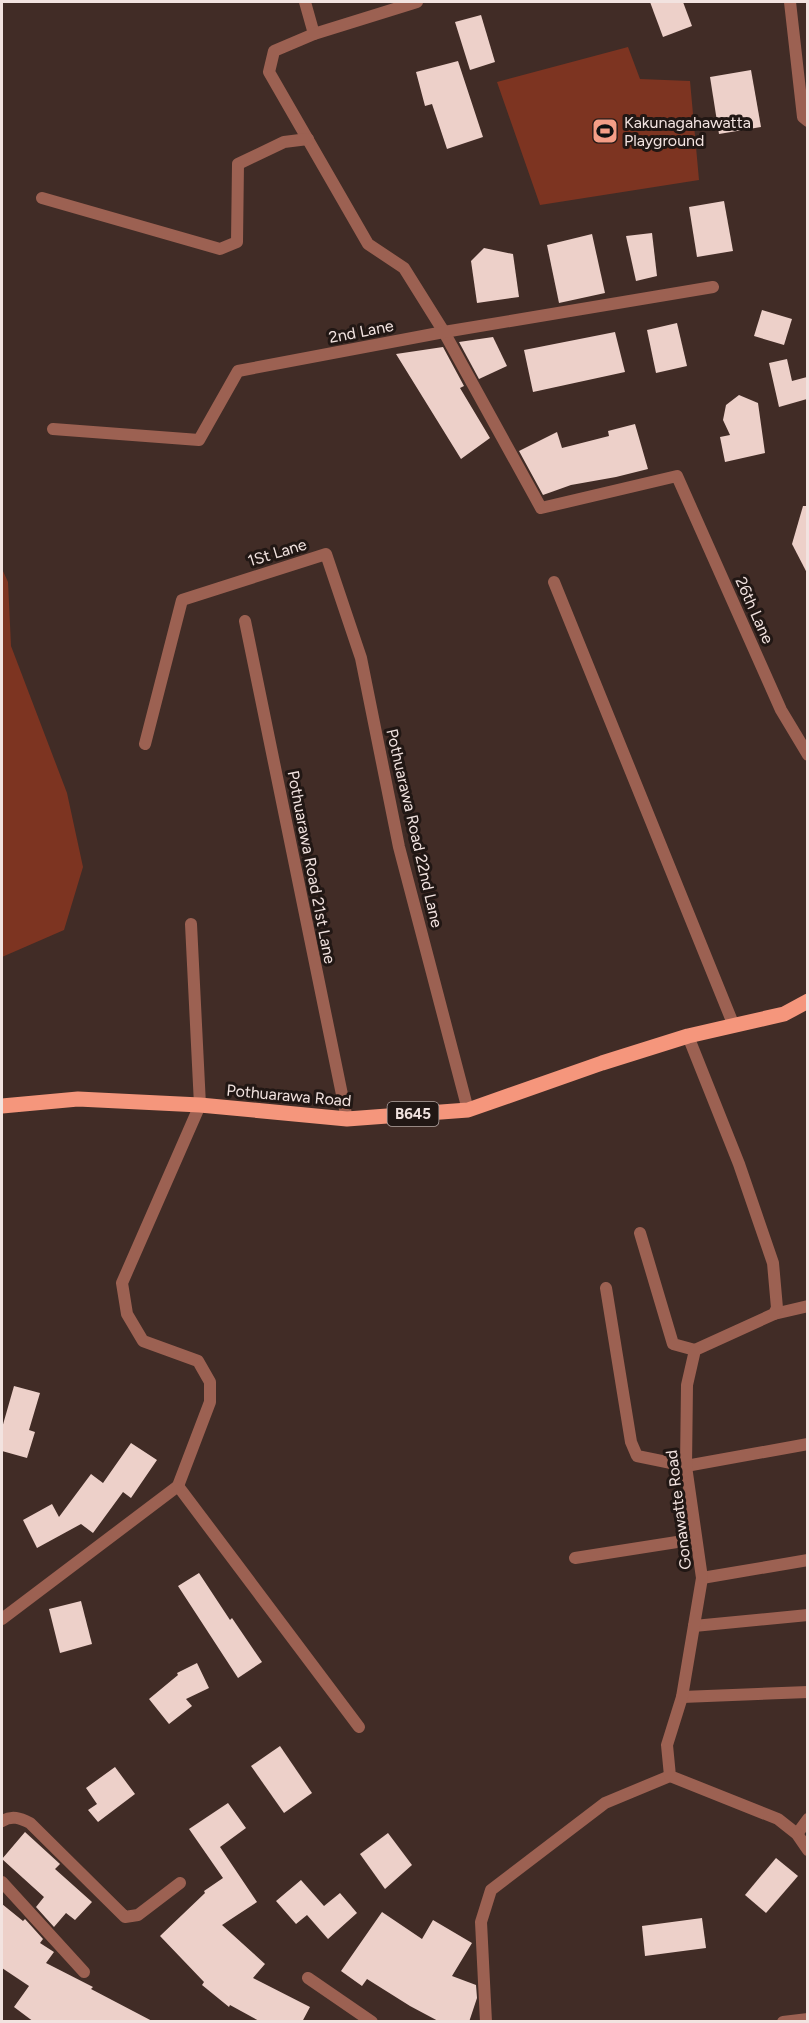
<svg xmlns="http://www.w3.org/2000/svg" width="809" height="2023" viewBox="0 0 809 2023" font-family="Figtree,sans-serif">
	<rect width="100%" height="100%" fill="#412c26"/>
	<g fill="#7d3421">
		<polygon points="628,47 640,79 690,81 699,180 540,205 497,82"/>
		<polygon points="2,569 8,582 11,646 67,793 83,867 64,930 2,957"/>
	</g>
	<g fill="#edd0c9">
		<polygon points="650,2 683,2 692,26 663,37"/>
		<polygon points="481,15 495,62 470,70 455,22"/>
		<polygon points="458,61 483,137 447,149 432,104 425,106 416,72"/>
		<polygon points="751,70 761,127 719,134 710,77"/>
		<polygon points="724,201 733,251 697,257 689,207"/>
		<polygon points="652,233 657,276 636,281 626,236"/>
		<polygon points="592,234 605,293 559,303 547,245"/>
		<polygon points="484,248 513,254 519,297 477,303 471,261"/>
		<polygon points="762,310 792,319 784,345 754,336"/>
		<polygon points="677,323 687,366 656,373 647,330"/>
		<polygon points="615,332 625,372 533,392 524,350"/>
		<polygon points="493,337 507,366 479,379 459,342"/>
		<polygon points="443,347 464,386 460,388 490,438 461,459 396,354"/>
		<polygon points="787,359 792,381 807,377 807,399 779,407 769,363"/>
		<polygon points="739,395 758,403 765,453 725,462 720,437 730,435 723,420 726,405"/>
		<polygon points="635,424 648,469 616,477 571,485 543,495 519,451 557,432 562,448 609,436 608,431"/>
		<polygon points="803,506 807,506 807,573 792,544"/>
		<polygon points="14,1386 40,1393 29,1430 35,1432 27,1458 2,1451 2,1428"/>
		<polygon points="131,1443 157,1460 131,1498 123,1492 93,1533 81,1524 37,1548 23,1520 52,1504 59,1517 91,1474 103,1483"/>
		<polygon points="199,1573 230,1620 232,1618 262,1662 238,1678 178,1586"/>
		<polygon points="81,1601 92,1644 60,1653 49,1609"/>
		<polygon points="197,1663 209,1688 186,1699 192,1706 169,1724 149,1699 178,1675 177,1673"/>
		<polygon points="280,1746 312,1793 284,1813 251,1766"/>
		<polygon points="115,1767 135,1794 98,1822 88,1810 97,1804 86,1788"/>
		<polygon points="228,1803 246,1828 220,1847 257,1902 222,1925 265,1964 253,1978 310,2007 302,2022 261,2022 230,2005 229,2007 202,1985 204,1982 160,1936 205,1893 204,1891 223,1878 189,1829"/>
		<polygon points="25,1832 60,1864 55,1869 92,1902 75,1920 66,1913 54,1927 36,1907 44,1897 2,1859"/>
		<polygon points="388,1833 412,1865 385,1889 360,1854"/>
		<polygon points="776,1858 798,1876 766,1913 745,1895"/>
		<polygon points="301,1880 324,1906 340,1893 357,1913 328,1939 307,1915 296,1924 276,1901"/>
		<polygon points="2,1904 23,1921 25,1919 43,1939 40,1943 54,1952 46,1963 93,1987 91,1989 154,2022 34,2022 14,2007 29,1986 2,1968"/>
		<polygon points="382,1912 422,1939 433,1920 472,1943 452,1976 476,1985 477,1998 469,2022 440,2022 410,2006 367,1979 362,1986 341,1971"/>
		<polygon points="702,1918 706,1948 645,1956 642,1926"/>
	</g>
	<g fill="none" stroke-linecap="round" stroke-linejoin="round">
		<g stroke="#9c6152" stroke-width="12">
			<polyline points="305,2 314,34"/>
			<polyline points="417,2 314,34 274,51 269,72 368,244 404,268 444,332 541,508 677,476 781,710 808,755"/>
			<polyline points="790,2 803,117 808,121"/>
			<polyline points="42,198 220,249 237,242 238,164 284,142 308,139"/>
			<polyline points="53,429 199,440 238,371 444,332 713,287"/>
			<polyline points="554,582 734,1026"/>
			<polyline points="245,621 347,1119"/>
			<polyline points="145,744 182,600 326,554 361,658 399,847 468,1110"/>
			<polyline points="640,1233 673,1344 695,1350"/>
			<polyline points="606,1288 631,1442 637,1456 686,1466 808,1444"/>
			<polyline points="774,1314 808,1306"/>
			<polyline points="178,1486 210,1402 210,1382 198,1361 143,1341 127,1314 122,1283 200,1105 191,924"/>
			<polyline points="575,1558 696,1539"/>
			<polyline points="702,1578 808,1560"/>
			<polyline points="2,1619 178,1486 359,1727"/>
			<polyline points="694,1626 808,1615"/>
			<polyline points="682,1697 808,1692"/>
			<path d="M2 1821C12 1815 20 1818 30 1823L125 1917 138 1915 180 1883"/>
			<polyline points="797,1834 808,1819"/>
			<polyline points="2,1882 84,1972"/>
			<polyline points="308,1978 372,2022"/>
			<polyline points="486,2022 481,1922 491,1890 605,1803 670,1776"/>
			<polyline points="783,2022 808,2019"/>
		</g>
		<polyline stroke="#9c6152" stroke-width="12" points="688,1036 739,1164 773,1263 777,1308 774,1314 695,1350 687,1385 686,1466 702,1578 682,1697 667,1745 670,1776 778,1819 797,1834 808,1850"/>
		<polyline stroke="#f5967c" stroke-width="15" points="2,1106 78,1099 200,1105 347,1119 468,1110 602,1063 688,1036 784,1014 808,1001"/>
	</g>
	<defs>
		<g id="stadium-square" transform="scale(1.35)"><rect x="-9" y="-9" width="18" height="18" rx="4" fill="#f49e87" stroke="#211714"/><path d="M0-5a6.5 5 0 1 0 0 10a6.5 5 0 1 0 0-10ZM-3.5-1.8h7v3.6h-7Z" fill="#111"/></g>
	</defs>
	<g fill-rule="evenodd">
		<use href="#stadium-square" x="605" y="131"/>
	</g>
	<g text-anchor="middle" stroke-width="6" stroke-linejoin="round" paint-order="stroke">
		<rect fill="#211714" stroke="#b3a6a3" stroke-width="1.5" x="387.5" y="1102" width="51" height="24" rx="4.5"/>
		<g font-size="15" font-weight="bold" fill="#f2e3e0">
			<text x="413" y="1119">B645</text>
		</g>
		<g font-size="16" fill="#f2e3e0" stroke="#211714" text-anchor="start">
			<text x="624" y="128">Kakunagahawatta<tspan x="624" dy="18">Playground</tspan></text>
		</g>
		<g font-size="16" fill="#f2e3e0" stroke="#211714">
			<text transform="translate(361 331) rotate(-11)" y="6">2nd Lane</text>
			<text transform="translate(277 552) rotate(-17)" y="6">1St Lane</text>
			<text transform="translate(755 610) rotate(66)" y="6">26th Lane</text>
			<text transform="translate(415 828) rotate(77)" y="6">Pothuarawa Road 22nd Lane</text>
			<text transform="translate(312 867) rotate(79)" y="6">Pothuarawa Road 21st Lane</text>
			<text transform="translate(289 1095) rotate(5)" y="6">Pothuarawa Road</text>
			<text transform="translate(678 1510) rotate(-97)" y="6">Gonawatte Road</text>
		</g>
	</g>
	<rect width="809" height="2023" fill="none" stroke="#f2e3e0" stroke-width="6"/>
</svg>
